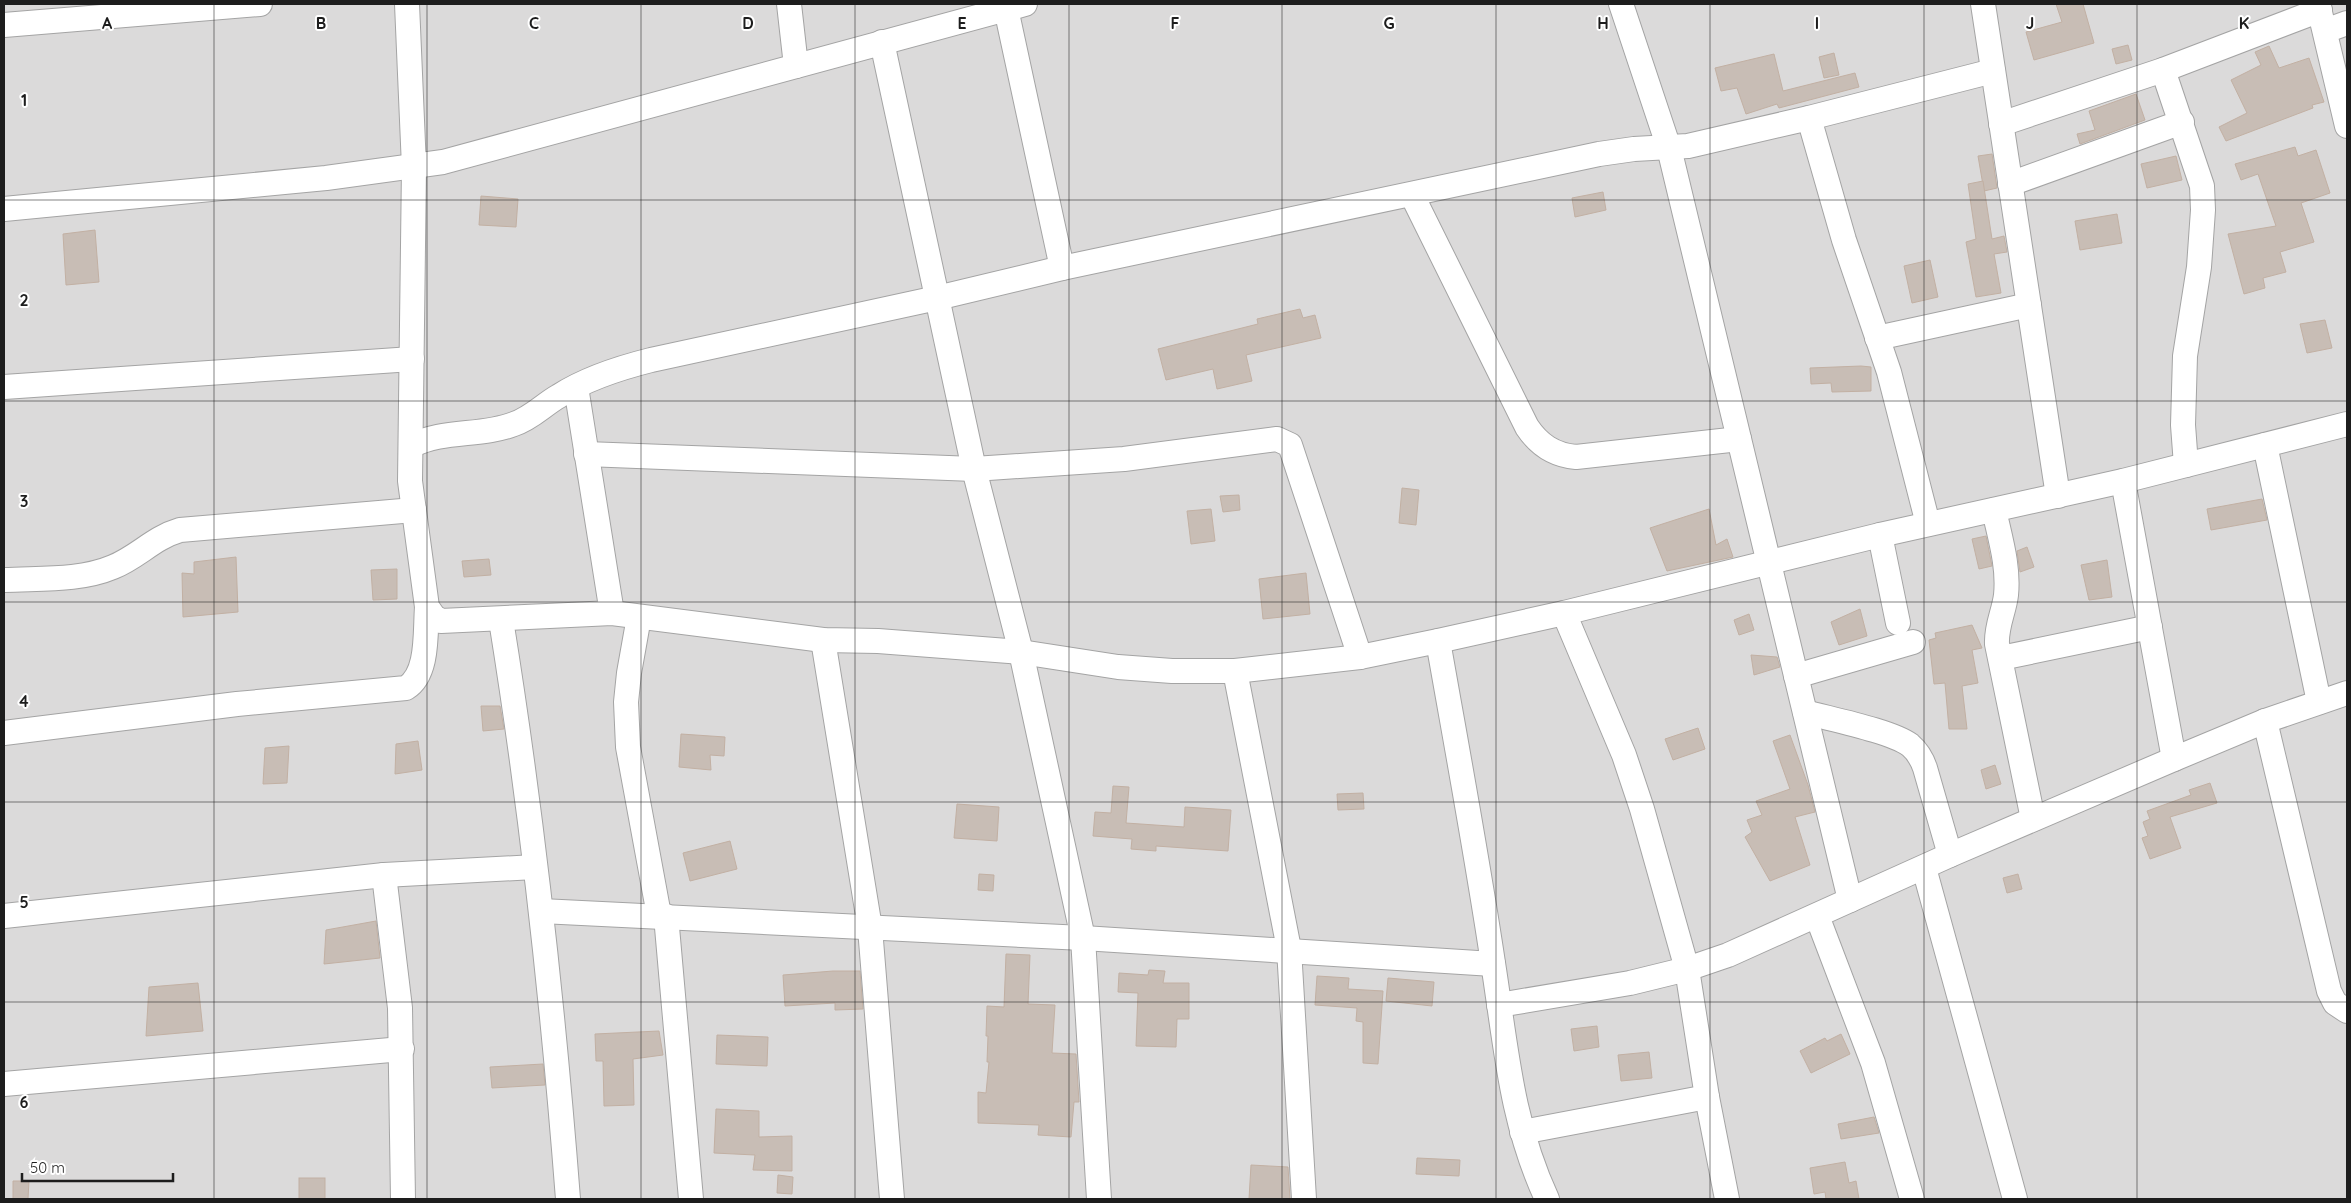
<svg xmlns="http://www.w3.org/2000/svg" width="2351" height="1203" viewBox="0 0 2351 1203" font-family="Quicksand,sans-serif">
	<rect width="100%" height="100%" fill="#f0ebe2"/>
	<rect fill="#dbdada" x="4" y="4" width="2343" height="1195"/>
	<g fill="#c8bdb5" stroke="#c2b0a3">
		<polygon points="2056,4 2083,4 2094,43 2034,60 2026,32 2062,22"/>
		<polygon points="2128,45 2132,60 2116,64 2112,49"/>
		<polygon points="2269,46 2279,68 2309,58 2324,102 2312,105 2313,108 2226,141 2219,127 2247,113 2231,80 2261,65 2255,52"/>
		<polygon points="1834,53 1839,75 1824,78 1819,57"/>
		<polygon points="1774,54 1783,91 1855,73 1859,87 1779,108 1777,104 1746,114 1737,88 1721,91 1715,68"/>
		<polygon points="2136,94 2145,120 2080,144 2077,134 2095,130 2089,111"/>
		<polygon points="2295,147 2298,156 2316,150 2330,193 2301,203 2314,242 2280,252 2286,272 2263,278 2265,288 2244,294 2228,234 2276,226 2258,174 2241,180 2235,164"/>
		<polygon points="1992,154 1997,188 1984,191 1978,156"/>
		<polygon points="2176,156 2182,180 2147,188 2141,164"/>
		<polygon points="1983,181 1992,239 2004,236 2007,252 1994,254 2001,293 1976,297 1966,242 1976,239 1968,184"/>
		<polygon points="1603,192 1606,210 1575,217 1572,198"/>
		<polygon points="481,196 518,199 516,227 479,225"/>
		<polygon points="2117,214 2122,243 2080,250 2075,221"/>
		<polygon points="95,230 99,282 66,285 63,234"/>
		<polygon points="1930,260 1938,297 1912,303 1904,266"/>
		<polygon points="1300,309 1303,318 1315,315 1321,338 1246,355 1252,381 1217,389 1213,369 1166,380 1158,349 1258,324 1257,319"/>
		<polygon points="2325,320 2332,348 2307,353 2300,324"/>
		<polygon points="1861,366 1871,367 1871,391 1832,392 1831,383 1811,384 1810,368"/>
		<polygon points="1402,488 1419,490 1416,525 1399,523"/>
		<polygon points="1239,495 1240,510 1223,512 1220,496"/>
		<polygon points="2262,499 2267,520 2211,530 2207,509"/>
		<polygon points="1211,509 1215,541 1191,544 1187,511"/>
		<polygon points="1709,509 1716,545 1727,539 1733,557 1667,571 1650,528"/>
		<polygon points="1986,536 1992,566 1979,569 1972,539"/>
		<polygon points="2027,547 2034,567 2020,572 2017,551"/>
		<polygon points="236,557 238,612 183,617 182,573 194,574 194,562"/>
		<polygon points="489,559 491,575 464,577 462,561"/>
		<polygon points="2107,560 2112,597 2089,600 2081,565"/>
		<polygon points="397,569 397,599 373,600 371,570"/>
		<polygon points="1306,573 1310,614 1263,619 1259,579"/>
		<polygon points="1860,609 1867,636 1839,645 1831,622"/>
		<polygon points="1749,614 1754,630 1739,635 1734,620"/>
		<polygon points="1972,625 1982,648 1972,650 1978,683 1962,686 1967,729 1949,729 1945,683 1934,684 1929,640 1936,638 1935,633"/>
		<polygon points="1751,655 1777,657 1780,667 1754,675"/>
		<polygon points="481,706 500,706 504,729 483,731"/>
		<polygon points="1698,728 1705,749 1673,760 1665,739"/>
		<polygon points="681,734 725,737 724,756 710,755 711,770 679,767"/>
		<polygon points="1790,735 1808,785 1815,812 1795,817 1810,865 1770,881 1745,837 1752,832 1747,820 1762,815 1756,801 1790,789 1773,741"/>
		<polygon points="418,741 422,770 395,774 396,744"/>
		<polygon points="289,746 287,783 263,784 265,748"/>
		<polygon points="1995,765 2001,784 1986,789 1981,770"/>
		<polygon points="2210,783 2217,803 2170,817 2181,848 2150,859 2142,838 2148,836 2143,822 2150,819 2147,811 2191,795 2189,790"/>
		<polygon points="1113,786 1129,787 1126,823 1184,827 1185,807 1231,810 1228,851 1156,846 1156,851 1131,849 1132,839 1093,836 1095,812 1111,813"/>
		<polygon points="1363,793 1364,809 1338,810 1337,794"/>
		<polygon points="957,804 999,807 997,841 954,838"/>
		<polygon points="730,841 737,869 690,881 683,853"/>
		<polygon points="979,874 994,875 993,891 978,890"/>
		<polygon points="2018,874 2022,889 2007,893 2003,878"/>
		<polygon points="376,921 380,958 324,964 326,930"/>
		<polygon points="1006,954 1030,955 1028,1004 1055,1005 1052,1053 1076,1054 1079,1102 1074,1102 1071,1137 1038,1135 1039,1125 978,1123 978,1092 986,1093 989,1062 987,1062 988,1036 986,1036 987,1006 1004,1007"/>
		<polygon points="1149,970 1165,971 1163,983 1189,983 1189,1019 1177,1019 1176,1047 1136,1046 1138,993 1118,992 1119,973 1148,975"/>
		<polygon points="833,971 860,971 863,1009 835,1010 835,1003 785,1006 783,975"/>
		<polygon points="1317,976 1349,978 1348,989 1383,991 1378,1064 1363,1063 1363,1022 1356,1021 1357,1008 1315,1005"/>
		<polygon points="1388,978 1434,982 1432,1006 1386,1001"/>
		<polygon points="198,983 203,1031 146,1036 149,987"/>
		<polygon points="1597,1026 1599,1047 1574,1051 1571,1029"/>
		<polygon points="659,1031 663,1055 633,1059 634,1105 604,1106 603,1061 596,1061 595,1034"/>
		<polygon points="1841,1034 1850,1054 1811,1073 1800,1051 1825,1038 1827,1041"/>
		<polygon points="717,1035 768,1037 767,1066 716,1064"/>
		<polygon points="1649,1052 1652,1078 1621,1081 1618,1055"/>
		<polygon points="543,1064 545,1085 492,1088 490,1067"/>
		<polygon points="716,1109 759,1111 759,1137 792,1136 792,1171 753,1170 755,1155 714,1153"/>
		<polygon points="1874,1117 1879,1133 1841,1139 1838,1124"/>
		<polygon points="1417,1158 1460,1160 1459,1176 1416,1174"/>
		<polygon points="1845,1162 1849,1183 1856,1181 1859,1199 1826,1199 1825,1192 1814,1194 1810,1168"/>
		<polygon points="1251,1165 1288,1167 1290,1199 1249,1199"/>
		<polygon points="778,1175 793,1177 792,1194 777,1193"/>
		<rect x="299" y="1178" width="26" height="21"/>
		<polygon points="13,1181 29,1181 28,1199 13,1199"/>
	</g>
	<g fill="none" stroke-linecap="round" stroke-linejoin="round">
		<g stroke="#a4a4a4" stroke-width="26">
			<g id="minor">
				<polyline points="407,4 414,167 410,481 427,607 434,617 441,621 612,613 823,640 878,641 1021,652 1118,667 1172,671 1235,671 1360,657 1438,641 1564,613 1880,535 2123,481 2347,424"/>
				<polyline points="789,4 796,66"/>
				<polyline points="1005,4 1062,268"/>
				<polyline points="1621,4 1669,148 1850,900"/>
				<polyline points="1983,4 2058,496"/>
				<polyline points="2318,4 2347,126"/>
				<polyline points="4,25 260,4"/>
				<polyline points="2325,31 2347,23"/>
				<polyline points="882,42 974,469 1021,652 1083,938 1099,1199"/>
				<polyline points="2163,70 2202,186 2203,210 2199,267 2185,356 2183,425 2186,465"/>
				<polyline points="1809,118 1844,240 1889,372 1928,524"/>
				<polyline points="2001,124 2163,70 2320,10"/>
				<polyline points="2010,184 2182,122"/>
				<path d="M1412 195 1527 427C1539 445 1554 455 1576 457L1739 439"/>
				<polyline points="4,209 326,178 443,162 1025,4"/>
				<polyline points="1877,338 2029,305"/>
				<polyline points="4,387 412,359"/>
				<polyline points="576,387 612,613"/>
				<polyline points="2265,445 2319,702"/>
				<path d="M411 446C443 429 481 437 514 424 532 418 543 405 559 396 587 378 619 368 651 360L937 298 1062 268 1599 154 1634 149 1688 146 1809 118 1993 71"/>
				<polyline points="586,454 974,469 1124,459 1277,439 1290,445 1360,657"/>
				<polyline points="2123,481 2174,759"/>
				<path d="M1994 510C2000 538 2009 566 2006 595 2004 612 1996 626 1997 644L2033 819"/>
				<polyline points="1880,535 1898,623"/>
				<path d="M4 580C40 578 80 581 113 567 138 557 153 538 180 530L414 510"/>
				<polyline points="1564,613 1624,755 1642,809 1687,969 1707,1097 1727,1199"/>
				<polyline points="639,617 629,673 626,702 628,747 659,915"/>
				<path d="M501 620C532 812 553 1005 568 1199"/>
				<polyline points="823,640 870,928 892,1199"/>
				<path d="M1438 641C1457 749 1477 856 1493 963 1506 1046 1511 1122 1547 1199"/>
				<polyline points="2001,658 2150,627"/>
				<polyline points="1235,671 1289,949 1304,1199"/>
				<polyline points="1796,676 1913,642"/>
				<path d="M1805 712C1830 719 1891 731 1910 745 1917 751 1922 759 1925 768L1950 855"/>
				<polyline points="2265,721 2329,991 2335,1003 2347,1011"/>
				<path d="M4 733 237 704 406 688C429 674 425 632 427 607"/>
				<polyline points="1924,868 2015,1199"/>
				<polyline points="384,875 400,1008 403,1199"/>
				<polyline points="541,911 1083,938 1493,964"/>
				<polyline points="4,916 384,875 535,867"/>
				<polyline points="666,916 691,1199"/>
				<polyline points="1817,916 1873,1063 1912,1199"/>
				<polyline points="1499,1005 1630,983 1687,969 1728,955 1950,855 2174,759 2265,721 2347,693"/>
				<polyline points="4,1084 402,1049"/>
				<polyline points="1522,1132 1707,1097"/>
			</g>
		</g>
		<use href="#minor" stroke="#fff" stroke-width="24"/>
	</g>
	<path fill="none" stroke="#1d1d1d" stroke-width="1" stroke-opacity="0.55" d="M214 4V1199M427 4V1199M641 4V1199M855 4V1199M1069 4V1199M1282 4V1199M1496 4V1199M1710 4V1199M1924 4V1199M2137 4V1199M4 200H2347M4 401H2347M4 602H2347M4 802H2347M4 1002H2347"/>
	<g font-size="16" text-anchor="middle" font-weight="bold" fill="#1d1d1d" stroke="#fff" stroke-width="4" stroke-linejoin="round" paint-order="stroke">
		<text x="107" y="29">A</text>
		<text x="321" y="29">B</text>
		<text x="534" y="29">C</text>
		<text x="748" y="29">D</text>
		<text x="962" y="29">E</text>
		<text x="1175" y="29">F</text>
		<text x="1389" y="29">G</text>
		<text x="1603" y="29">H</text>
		<text x="1817" y="29">I</text>
		<text x="2030" y="29">J</text>
		<text x="2244" y="29">K</text>
		<text x="24" y="106">1</text>
		<text x="24" y="306">2</text>
		<text x="24" y="507">3</text>
		<text x="24" y="707">4</text>
		<text x="24" y="908">5</text>
		<text x="24" y="1108">6</text>
	</g>
	<rect width="2351" height="1203" fill="none" stroke="#1d1d1d" stroke-width="10"/>
	<path d="M22 1173v8h151v-8" fill="none" stroke="#1d1d1d" stroke-width="2.5"/>
	<text x="30" y="1173" font-size="15" fill="#1d1d1d" stroke="#ffffff" stroke-width="4" paint-order="stroke">50 m</text>
</svg>
